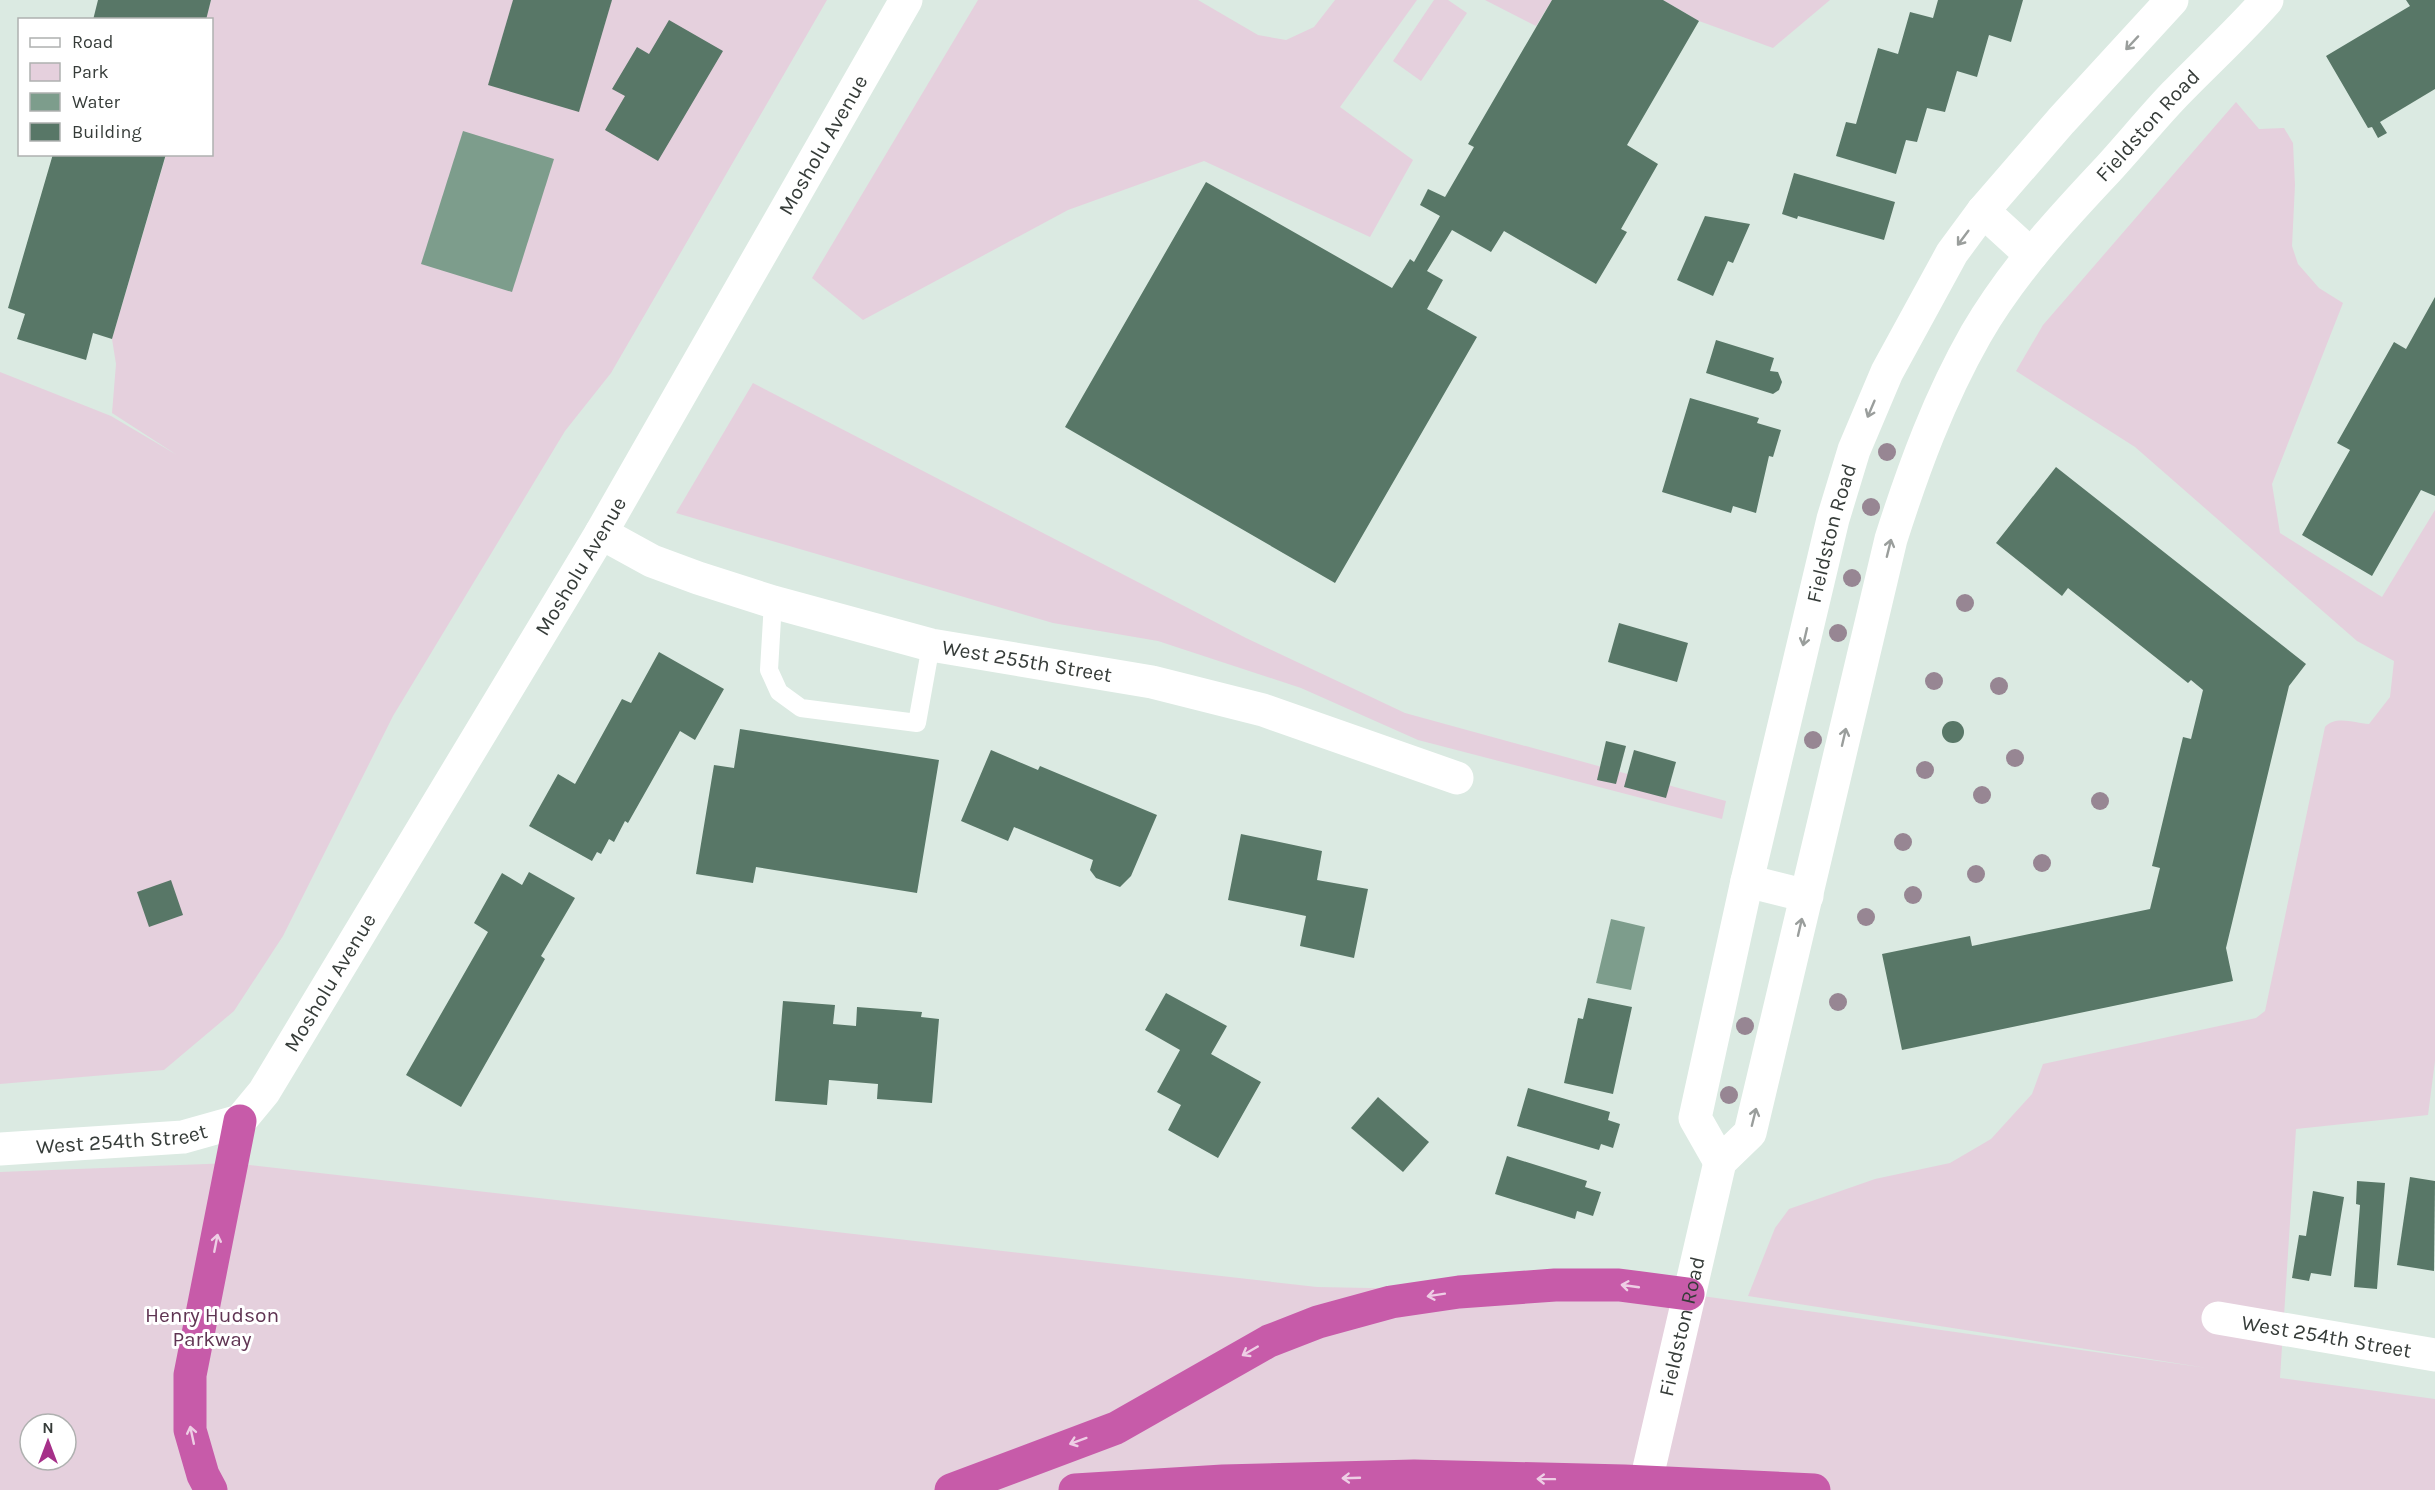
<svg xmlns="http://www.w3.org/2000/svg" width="2435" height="1490" viewBox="0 0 2435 1490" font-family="Karla,sans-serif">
	<rect width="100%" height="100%" fill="#dbeae2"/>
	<g fill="#e5d0dd" fill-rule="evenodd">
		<polygon points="211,0 827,0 611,373 565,431 393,716 283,936 234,1011 164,1070 0,1084 0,372 111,416 177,455 112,413 116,364 112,339 166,155 212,154 212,20 206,19"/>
		<polygon points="978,0 1198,0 1258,35 1286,40 1314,27 1335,0 1417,0 1340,107 1413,160 1370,237 1204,161 1068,210 863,320 812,278"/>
		<polygon points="1434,0 1448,0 1467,13 1421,81 1393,61"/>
		<polygon points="1485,0 1552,0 1536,26"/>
		<polygon points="1663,0 1830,0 1773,48 1699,21"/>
		<path d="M2236 102 2259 129 2284 128 2293 143 2295 185 2292 246 2298 264 2319 288 2343 303 2272 484 2280 533 2382 597 2435 510V1061L2428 1115 2296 1129 2280 1378 2435 1399V1490H0V1172L232 1163 1317 1287 1688 1294 2207 1368 1748 1296 1775 1228 1789 1209 1875 1179 1950 1163 1991 1139 2032 1094 2043 1064 2256 1018 2265 1011 2325 727C2335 715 2355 723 2369 724L2390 697 2394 661 2357 641 2135 447 2016 371 2043 325ZM30 1424H66V1460H30Z"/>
		<polygon points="753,383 1246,638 1405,713 1726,801 1722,819 1418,740 1301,688 1158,641 1053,623 676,513"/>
	</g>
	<g fill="#7d9d8c">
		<polygon points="463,131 554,159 512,292 421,264"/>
		<polygon points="1611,919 1645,927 1631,990 1596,983"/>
	</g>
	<g fill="#587767">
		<polygon points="98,0 211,0 206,20 93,20"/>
		<polygon points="513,0 612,0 579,112 488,85"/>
		<polygon points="1552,0 1663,0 1699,21 1627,145 1658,164 1621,229 1627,232 1596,284 1504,231 1491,252 1452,230 1427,271 1443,280 1427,309 1477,337 1335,583 1065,427 1206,182 1392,288 1410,259 1414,262 1440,216 1420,205 1428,189 1445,197 1474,147 1468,144"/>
		<polygon points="1938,0 2023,0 2011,42 1989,35 1977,77 1957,71 1945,112 1927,108 1917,142 1906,140 1896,174 1836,156 1846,122 1856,124 1878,48 1898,54 1910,12 1933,18"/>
		<polygon points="2406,0 2435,0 2435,89 2380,122 2387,133 2378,138 2372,127 2368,128 2326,56 2410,6"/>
		<polygon points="669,20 723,51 658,161 605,130 625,96 612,89 637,47 649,54"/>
		<polygon points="53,154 166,154 112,339 93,333 86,360 17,339 25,314 8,308"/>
		<polygon points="1794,173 1895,202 1884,240 1798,216 1797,219 1782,214"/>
		<polygon points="1705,216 1750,224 1733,263 1728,261 1713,296 1677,280"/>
		<polygon points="2435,297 2435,496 2421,490 2372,576 2302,535 2350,450 2337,443 2394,342 2406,349"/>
		<polygon points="1716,340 1774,358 1770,371 1778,372 1782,382 1779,390 1773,394 1706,373"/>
		<polygon points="1690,398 1759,418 1757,423 1781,430 1773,457 1769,456 1756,513 1733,506 1731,513 1662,492"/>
		<polygon points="2056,467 2306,664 2289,686 2226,948 2233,981 1902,1050 1882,954 1970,936 1972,946 2150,909 2160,868 2152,866 2183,737 2191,739 2203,690 2191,680 2188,683 2068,588 2062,596 1996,543"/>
		<polygon points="1619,623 1688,643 1677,682 1608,662"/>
		<polygon points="659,652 724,689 695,740 680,731 628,823 625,821 614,842 609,839 601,854 597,852 592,861 529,826 558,774 575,784 622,699 631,703"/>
		<circle cx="1953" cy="732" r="11"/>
		<polygon points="740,729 939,760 917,893 756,867 753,883 696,874 714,765 734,768"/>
		<polygon points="1606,741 1626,746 1616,784 1597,780"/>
		<polygon points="991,750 1038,770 1040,766 1157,815 1131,876 1120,887 1096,878 1090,870 1093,860 1014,827 1008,841 961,821"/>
		<polygon points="1634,750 1676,762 1666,798 1624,787"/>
		<polygon points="1241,834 1322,851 1317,880 1368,889 1354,958 1300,946 1306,916 1228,900"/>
		<polygon points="529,872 575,898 541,956 545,959 461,1107 406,1075 488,932 474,923 502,873 522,885"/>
		<polygon points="171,880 183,915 149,927 137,892"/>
		<polygon points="1166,993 1227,1026 1211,1054 1261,1082 1218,1158 1168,1130 1181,1105 1157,1092 1180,1050 1145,1030"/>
		<polygon points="1588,998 1632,1007 1613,1094 1564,1083 1578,1018 1583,1019"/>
		<polygon points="783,1001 835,1005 833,1024 856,1026 857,1007 922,1012 921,1017 939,1019 932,1103 877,1099 878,1084 829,1080 827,1105 775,1101"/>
		<polygon points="1528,1088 1610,1112 1608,1120 1620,1124 1613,1148 1601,1144 1599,1150 1517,1126"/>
		<polygon points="1378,1097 1429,1142 1403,1172 1351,1128"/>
		<polygon points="1507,1156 1587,1181 1585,1187 1601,1192 1593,1216 1577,1211 1575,1219 1495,1194"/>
		<polygon points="2410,1177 2435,1181 2434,1271 2397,1265"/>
		<polygon points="2357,1181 2385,1183 2377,1289 2354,1287 2360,1205 2356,1204"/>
		<polygon points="2313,1191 2344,1197 2331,1276 2311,1273 2309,1281 2292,1278 2299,1235 2306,1236"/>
	</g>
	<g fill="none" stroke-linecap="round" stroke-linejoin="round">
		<polyline stroke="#fff" stroke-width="18" points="773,602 769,670 779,692 801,708 917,723 931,645"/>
		<g stroke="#fff" stroke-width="33">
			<polyline points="1983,211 2031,255"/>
			<path id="s1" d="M601 533 652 561 698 578 773 602 931 645 1152 682 1263 710 1457 778"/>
			<polyline points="1747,881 1807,896"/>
			<path id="s2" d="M1720 1162 1695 1118 1747 881 1833 519 1854 450 1887 372 1952 253 1983 211 2061 121 2172 0"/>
			<path id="s3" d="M2218 1318 2435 1355"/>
			<path id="s4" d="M1644 1490 1720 1162 1750 1133 1891 539C1914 467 1939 399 1976 334 2012 272 2060 220 2109 168 2131 144 2152 118 2175 94 2206 62 2238 33 2267 0"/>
		</g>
		<path stroke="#fff" stroke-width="33" id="s5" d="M0 1149 183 1137 240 1121 264 1092 601 533 906 0"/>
		<g stroke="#c75ba9" stroke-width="33">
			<polyline points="211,1490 203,1475 190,1430 190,1375 240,1121"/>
			<polyline points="951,1490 1116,1428 1269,1341 1318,1322 1391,1302 1459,1292 1555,1285 1619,1285 1688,1294"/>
			<polyline points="1075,1490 1223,1481 1414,1476 1624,1481 1814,1490"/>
		</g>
	</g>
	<g fill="#978693">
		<circle cx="1887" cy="452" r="9"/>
		<circle cx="1871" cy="507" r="9"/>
		<circle cx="1852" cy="578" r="9"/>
		<circle cx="1965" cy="603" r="9"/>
		<circle cx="1838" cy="633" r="9"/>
		<circle cx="1934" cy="681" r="9"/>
		<circle cx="1999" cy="686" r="9"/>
		<circle cx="1813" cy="740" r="9"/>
		<circle cx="2015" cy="758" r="9"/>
		<circle cx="1925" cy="770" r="9"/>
		<circle cx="1982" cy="795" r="9"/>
		<circle cx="2100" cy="801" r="9"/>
		<circle cx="1903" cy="842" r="9"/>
		<circle cx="2042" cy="863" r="9"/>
		<circle cx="1976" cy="874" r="9"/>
		<circle cx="1913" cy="895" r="9"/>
		<circle cx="1866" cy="917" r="9"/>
		<circle cx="1838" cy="1002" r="9"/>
		<circle cx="1745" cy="1026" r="9"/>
		<circle cx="1729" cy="1095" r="9"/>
	</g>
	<defs><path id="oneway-shaft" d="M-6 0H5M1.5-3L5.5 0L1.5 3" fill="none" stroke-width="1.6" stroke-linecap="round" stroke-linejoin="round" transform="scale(1.5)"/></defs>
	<g stroke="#9a9e9c">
		<use href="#oneway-shaft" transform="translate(2132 43) rotate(133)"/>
		<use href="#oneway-shaft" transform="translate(1963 238) rotate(127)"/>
		<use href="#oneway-shaft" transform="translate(1871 409) rotate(113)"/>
		<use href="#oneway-shaft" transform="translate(1889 548) rotate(-76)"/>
		<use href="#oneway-shaft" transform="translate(1805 637) rotate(103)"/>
		<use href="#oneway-shaft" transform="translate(1844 737) rotate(-77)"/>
		<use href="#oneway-shaft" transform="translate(1800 927) rotate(-77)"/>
		<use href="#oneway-shaft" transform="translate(1754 1117) rotate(-76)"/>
	</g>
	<g stroke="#eecee5">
		<use href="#oneway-shaft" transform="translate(216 1243) rotate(-79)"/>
		<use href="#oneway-shaft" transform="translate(1630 1286) rotate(-172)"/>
		<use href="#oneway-shaft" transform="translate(1436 1295) rotate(171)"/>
		<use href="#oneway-shaft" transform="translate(1250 1351) rotate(150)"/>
		<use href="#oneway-shaft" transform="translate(192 1435) rotate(-102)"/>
		<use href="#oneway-shaft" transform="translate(1078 1441) rotate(160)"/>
		<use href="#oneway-shaft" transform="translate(1351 1478) rotate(178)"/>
		<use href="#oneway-shaft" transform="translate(1546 1479) rotate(-179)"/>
	</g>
	<g text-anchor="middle" stroke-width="6" stroke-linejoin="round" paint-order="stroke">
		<g font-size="21" fill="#363c39" stroke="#fff">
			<text dy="7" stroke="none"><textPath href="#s4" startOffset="1482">Fieldston Road</textPath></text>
			<text dy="7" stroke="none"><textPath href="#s5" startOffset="1380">Mosholu Avenue</textPath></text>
			<text dy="7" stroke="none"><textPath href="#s2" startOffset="651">Fieldston Road</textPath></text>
			<text dy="7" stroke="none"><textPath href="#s5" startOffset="894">Mosholu Avenue</textPath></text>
			<text dy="7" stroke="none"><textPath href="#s1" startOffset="447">West 255th Street</textPath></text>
			<text dy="7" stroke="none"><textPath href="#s5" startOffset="408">Mosholu Avenue</textPath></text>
			<text dy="7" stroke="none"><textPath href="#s5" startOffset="122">West 254th Street</textPath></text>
			<text dy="7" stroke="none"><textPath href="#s4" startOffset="168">Fieldston Road</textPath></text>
			<text dy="7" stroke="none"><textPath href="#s3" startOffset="110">West 254th Street</textPath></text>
		</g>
		<g font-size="21" fill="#603553" stroke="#fff">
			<text x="212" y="1322">Henry Hudson<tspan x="212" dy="24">Parkway</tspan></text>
		</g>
	</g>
	<rect x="18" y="18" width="195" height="138" fill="#ffffff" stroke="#afb1b0" stroke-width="1.5"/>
	<rect x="30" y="38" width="30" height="9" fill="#ffffff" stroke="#afb1b0" stroke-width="1.5"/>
	<text x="72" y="48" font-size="18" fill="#363c39">Road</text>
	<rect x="30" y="63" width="30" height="18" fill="#e5d0dd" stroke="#afb1b0" stroke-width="1.5"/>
	<text x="72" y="78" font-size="18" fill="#363c39">Park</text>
	<rect x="30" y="93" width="30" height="18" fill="#7d9d8c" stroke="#afb1b0" stroke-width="1.5"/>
	<text x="72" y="108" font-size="18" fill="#363c39">Water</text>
	<rect x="30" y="123" width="30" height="18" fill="#587767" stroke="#afb1b0" stroke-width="1.5"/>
	<text x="72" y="138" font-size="18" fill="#363c39">Building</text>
	<g transform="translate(48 1442)"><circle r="28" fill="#ffffff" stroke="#afb1b0" stroke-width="1.5"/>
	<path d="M0-4.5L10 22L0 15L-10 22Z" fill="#a63089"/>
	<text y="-9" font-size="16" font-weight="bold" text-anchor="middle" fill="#363c39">N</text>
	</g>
</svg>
